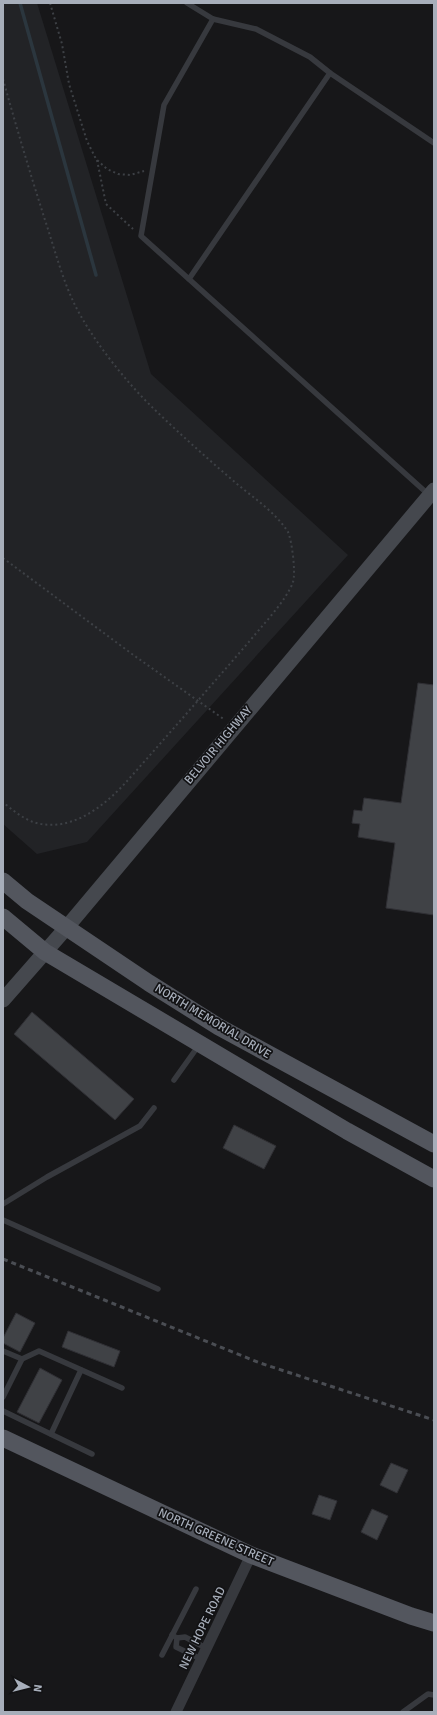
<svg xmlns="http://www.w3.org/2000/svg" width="437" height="1715" viewBox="0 0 437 1715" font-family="Signika,sans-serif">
	<rect width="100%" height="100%" fill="#171719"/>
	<polygon fill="#222326" points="3,3 37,3 151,374 348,555 87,842 37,854 3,824"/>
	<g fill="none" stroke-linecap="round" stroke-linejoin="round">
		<polyline stroke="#2b363e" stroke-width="3.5" points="20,3 96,275"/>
	</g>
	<g fill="#404246" stroke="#303035">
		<polygon points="418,683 434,685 434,915 386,908 395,843 358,837 360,824 352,823 354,810 362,811 364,798 401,803"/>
		<polygon points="32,1012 134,1099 115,1120 14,1034"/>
		<polygon points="234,1125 276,1146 264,1169 223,1148"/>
		<polygon points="16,1313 35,1323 20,1352 3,1343 3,1338"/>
		<polygon points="68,1331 120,1351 114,1367 62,1347"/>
		<polygon points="40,1368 62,1380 39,1423 17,1412"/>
		<polygon points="391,1463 408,1470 397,1493 380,1485"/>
		<polygon points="319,1495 337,1501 330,1520 312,1514"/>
		<polygon points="372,1509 388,1516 377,1540 361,1532"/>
	</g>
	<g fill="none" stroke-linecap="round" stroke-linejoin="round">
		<g stroke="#3d4045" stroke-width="2" stroke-dasharray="2 3" stroke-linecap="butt">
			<polyline points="50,3 62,44 69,84 87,141 96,159 107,169 118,174 130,175 144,171"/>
			<path d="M3 79C16 126 30 173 45 220 54 247 61 275 73 301 90 337 125 381 154 409 181 435 209 460 237 484 254 498 276 513 288 532 292 541 296 573 293 582 287 600 260 628 248 643 208 689 169 734 128 780 105 806 70 834 33 822 22 818 11 809 3 802"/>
			<polyline points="97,160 106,204 133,229"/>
			<polyline points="3,558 132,654 225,720"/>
		</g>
		<g stroke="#37393e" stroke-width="5.5">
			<polyline points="187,3 213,19 164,105 141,236 429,495"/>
			<polyline points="213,19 256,29 310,57 330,73 434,143"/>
			<polyline points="189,279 330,73"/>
			<polyline points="174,1080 199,1045"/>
			<polyline points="3,1204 47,1177 140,1126 154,1108"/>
			<polyline points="3,1220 158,1289"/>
			<polyline points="3,1351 22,1359"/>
			<polyline points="3,1397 22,1359 39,1351 122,1388"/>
			<polyline points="3,1411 92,1454"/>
			<polyline points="51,1434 81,1370"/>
			<polyline points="172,1635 177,1638 185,1637 206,1648"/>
			<polyline points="177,1638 176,1647 201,1659"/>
			<polyline points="162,1655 196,1589"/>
			<polyline points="403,1712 428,1694 434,1695"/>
		</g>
		<polyline stroke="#37393e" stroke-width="11" points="176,1712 251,1555"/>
		<polyline stroke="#45484e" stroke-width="15" points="3,1000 67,927 434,490"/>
		<g stroke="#53565e" stroke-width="17">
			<polyline points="3,881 27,901 149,983 219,1027 434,1144"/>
			<polyline points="3,917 45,952 347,1131 434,1179"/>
			<polyline points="3,1438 251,1555 411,1616 434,1623"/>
		</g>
		<polyline stroke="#4a4d53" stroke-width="3" stroke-dasharray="5 4" stroke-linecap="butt" points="3,1259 260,1363 434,1420"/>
	</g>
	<g text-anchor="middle" stroke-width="3.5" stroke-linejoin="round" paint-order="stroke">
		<g font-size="12" fill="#a7aeba" stroke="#121214">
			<text transform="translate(218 745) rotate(-50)" y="4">BELVOIR HIGHWAY</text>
			<text transform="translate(213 1021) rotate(31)" y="4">NORTH MEMORIAL DRIVE</text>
			<text transform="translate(216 1537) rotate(24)" y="4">NORTH GREENE STREET</text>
			<text transform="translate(202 1628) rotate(-64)" y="4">NEW HOPE ROAD</text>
		</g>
	</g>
	<rect width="437" height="1715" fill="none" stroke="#a7aeba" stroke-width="8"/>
	<g transform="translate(28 1687) rotate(97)" stroke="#121214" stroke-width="3" paint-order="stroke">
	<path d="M0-3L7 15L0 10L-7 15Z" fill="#a7aeba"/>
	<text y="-6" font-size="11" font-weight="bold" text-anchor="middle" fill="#a7aeba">N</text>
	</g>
</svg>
